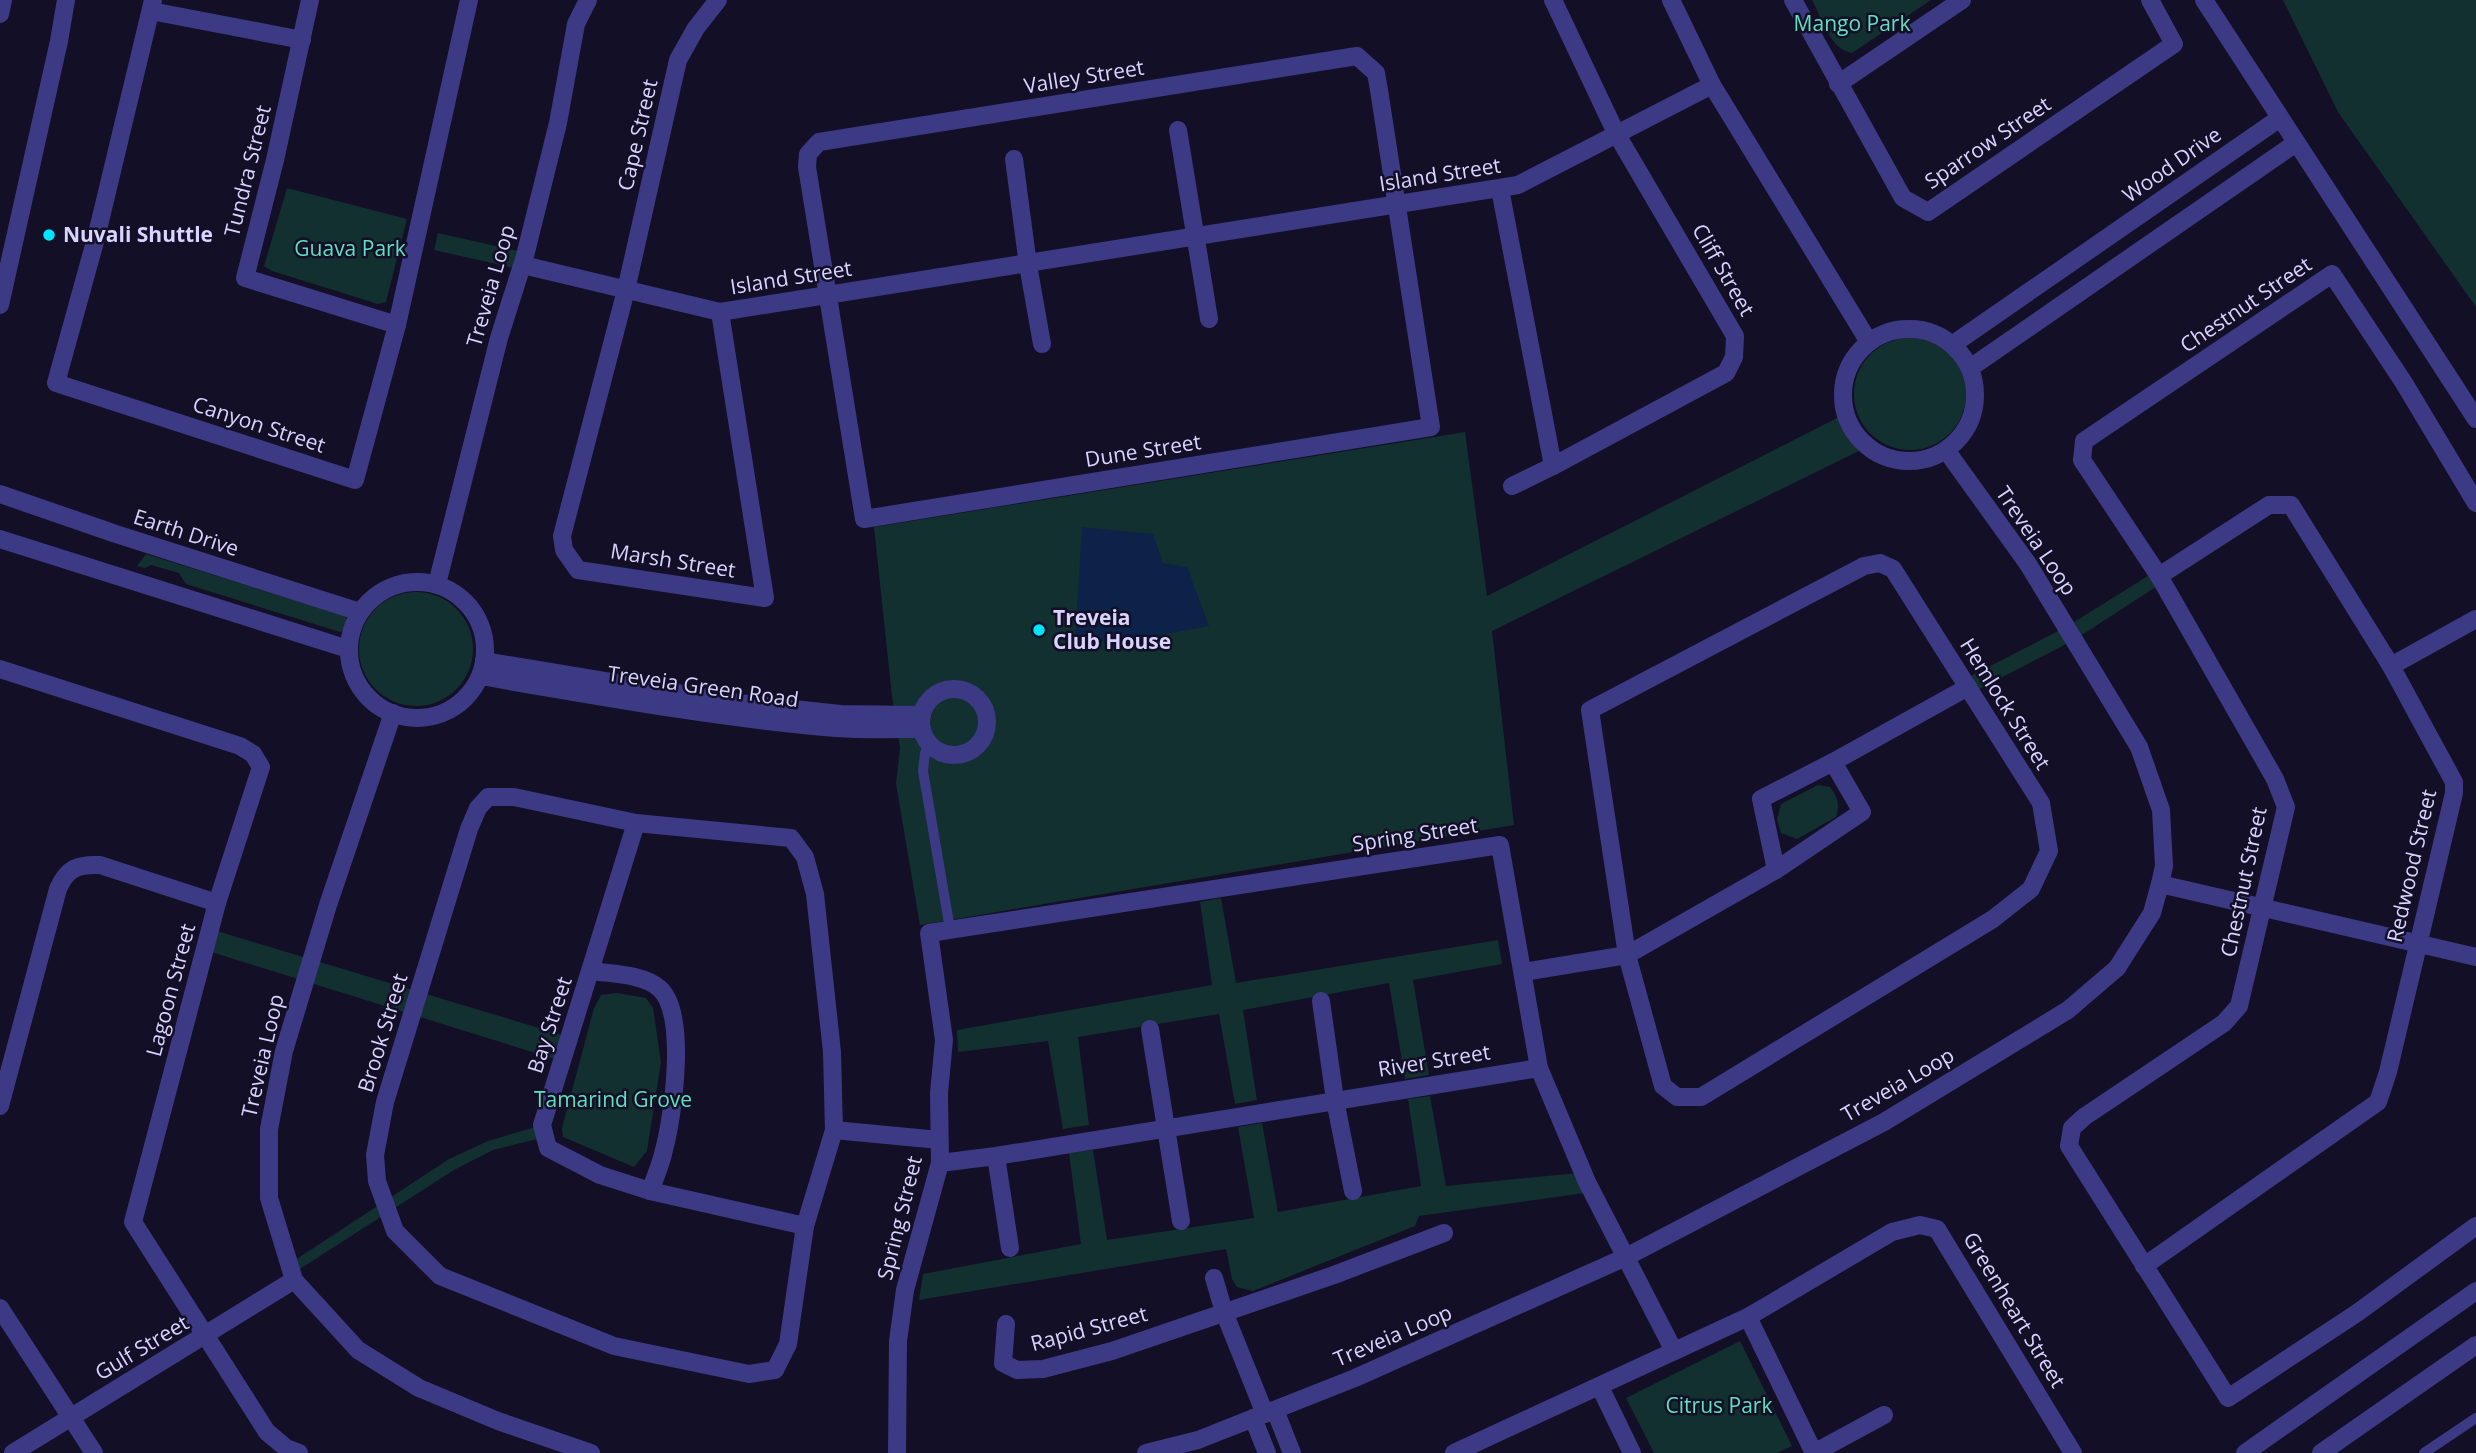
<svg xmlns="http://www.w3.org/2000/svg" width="2476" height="1453" viewBox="0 0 2476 1453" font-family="'Open Sans',sans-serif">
	<rect width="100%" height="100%" fill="#130f26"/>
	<g fill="#12302f">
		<path d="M1812 0H1931L1852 53C1830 50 1822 18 1812 0Z"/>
		<polygon points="2283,0 2476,0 2476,307 2338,112"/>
		<polygon points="287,188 407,219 386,302 378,304 272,271 264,266"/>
		<polygon points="438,233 518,251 514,268 434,250"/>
		<circle cx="1910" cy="394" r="56"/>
		<polygon points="1845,414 1853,432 1867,447 1492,631 1514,825 920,925 896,784 900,748 892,697 874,527 1465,432 1487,596"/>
		<polygon points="146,554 345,616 348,623 346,629 340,632 186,584 179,573 151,565 145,568 137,566"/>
		<polygon points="2156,571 2162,583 2074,640 1970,694 1963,680 2066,627"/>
		<circle cx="416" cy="649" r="57"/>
		<path d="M1818 785 1830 787C1838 798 1840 804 1836 817L1797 839 1781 833 1777 819 1781 804Z"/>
		<polygon points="1221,898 1236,983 1498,940 1502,964 1413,980 1429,1075 1405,1079 1389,983 1243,1010 1257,1100 1235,1104 1219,1014 1078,1037 1089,1125 1063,1129 1048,1041 958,1052 957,1030 1212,985 1200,902"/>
		<polygon points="210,929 569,1037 561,1061 205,950"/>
		<polygon points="617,993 646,998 653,1008 661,1062 647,1151 634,1167 563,1137 562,1128 594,1008 601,995"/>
		<polygon points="1430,1096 1446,1186 1578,1173 1585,1193 1419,1216 1415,1226 1253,1291 1237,1287 1232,1279 1226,1249 919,1300 923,1274 1081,1244 1069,1153 1093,1150 1107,1240 1254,1218 1238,1127 1262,1123 1278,1212 1421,1186 1408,1099"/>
		<polygon points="542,1125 545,1137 493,1150 454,1170 292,1274 289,1264 449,1159 488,1141"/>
		<polygon points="1740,1341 1792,1446 1777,1453 1654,1453 1626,1398"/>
	</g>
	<polygon fill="#0c2248" points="1082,527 1153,534 1163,563 1187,567 1209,626 1116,643 1075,638"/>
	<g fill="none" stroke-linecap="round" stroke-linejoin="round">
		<g stroke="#3d3a85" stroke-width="10">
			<polyline points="929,744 925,753 923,771 950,929"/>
			<polyline points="2424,1453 2476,1418"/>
		</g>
		<g stroke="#3d3a85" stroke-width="18">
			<polyline points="153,0 96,238 56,383 355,480 397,325 469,0"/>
			<polyline points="310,0 275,160 245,278 397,325"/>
			<polyline points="718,0 696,28 678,60 626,290 562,536 564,550 578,570 765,598 720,312"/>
			<polyline points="1671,0 1712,85 1869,342"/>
			<polyline points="1793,0 1903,198 1928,212 2174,44 2150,0"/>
			<polyline points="2204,0 2476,419"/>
			<polyline points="151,11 302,40"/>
			<polygon points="1357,56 1376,73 1379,90 1431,427 864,519 807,167 808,154 819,142"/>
			<polyline points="1838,84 1962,0"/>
			<polyline points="1178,130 1209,319"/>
			<polyline points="1014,159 1028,265 1042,344"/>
			<polyline points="1500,189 1553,466 1726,373 1734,357 1735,336 1616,133 1553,0"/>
			<polyline points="523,265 720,312 1518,185 1712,85"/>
			<circle cx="1909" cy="395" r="66"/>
			<polyline points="1952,345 2280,118"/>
			<polyline points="1970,368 2296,143"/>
			<polyline points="1512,486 1553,466"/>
			<polyline points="0,494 116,534 360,612"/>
			<polyline points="2476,503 2404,383 2332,274 2084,441 2082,460 2159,576 2275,779 2286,807 2239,1006 2224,1023 2084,1117 2072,1128 2069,1146 2228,1398 2357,1313 2476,1226"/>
			<polyline points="0,539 348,649"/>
			<polygon points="1880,563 1893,569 2041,803 2049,851 2031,889 1993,919 1701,1097 1677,1097 1663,1086 1627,955 1590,710 1864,566"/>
			<circle cx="417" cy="650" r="68"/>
			<polyline points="437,584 499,338 525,256 558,123 576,24 588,0"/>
			<polyline points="484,661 737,703 840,714 922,715"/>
			<polyline points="2391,666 2476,619"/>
			<polyline points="0,669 240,746 253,754 261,767 217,903 133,1222 267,1432 286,1448 299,1453"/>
			<path d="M480 676C598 696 717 718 836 728 864 730 894 729 922 729"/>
			<circle cx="954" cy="722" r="33"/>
			<polyline points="393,713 328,905 284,1051 269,1129 269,1198 294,1280 358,1350 419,1388 498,1421 591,1453"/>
			<polygon points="488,797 514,797 636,823 791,838 805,857 815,894 832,1052 834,1130 805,1226 788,1344 775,1370 749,1374 614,1346 440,1276 395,1231 377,1181 375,1155 385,1102 469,829 478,808"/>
			<polyline points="636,823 542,1125 548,1148 600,1175 650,1191 805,1226"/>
			<polyline points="1776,870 1761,799 1833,762"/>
			<polyline points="2160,884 2476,957"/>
			<path d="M592 971C612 974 643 974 659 988 688 1012 673 1116 664 1150 661 1164 655 1178 650 1191"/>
			<polyline points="1523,972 1627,955 1776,870 1862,812 1833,762 1968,687"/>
			<polyline points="1321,1001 1335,1100 1353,1191"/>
			<polyline points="1150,1029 1181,1221"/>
			<path d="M0 1106 58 889C67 868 78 864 100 865L217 903"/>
			<polyline points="834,1130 939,1140"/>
			<polyline points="996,1156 1010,1248"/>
			<polyline points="940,1163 996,1156 1539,1068"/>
			<polyline points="2144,1266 2378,1102 2388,1072 2454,793 2454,782 2391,666 2291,505 2269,505 2159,576"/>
			<polyline points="1214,1278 1224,1312 1265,1414"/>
			<polyline points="0,1308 94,1453"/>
			<polyline points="1748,1317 1814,1453 1884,1415"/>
			<polyline points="1006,1324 1003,1363 1017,1370 1043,1369 1112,1351 1334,1275 1444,1233"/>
			<polyline points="1600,1387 1632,1453"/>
			<polyline points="1275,1410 1292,1453"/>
			<polyline points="1253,1418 1267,1453"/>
			<polyline points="13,1453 294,1280"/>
			<polyline points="897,1453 898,1341 905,1290 940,1163 939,1093 944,1040 929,933 1500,845 1539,1068 1587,1182 1674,1351"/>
			<polyline points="1146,1453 1198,1440 1355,1378 1626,1257 1884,1122 2068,1010 2117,968 2152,913 2160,884 2164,866 2161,810 2139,747 2028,564 1946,450"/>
			<polyline points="1454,1453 1748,1317 1892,1232 1920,1225 1937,1229 2073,1453"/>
			<polyline points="2245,1453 2476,1291"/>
			<polyline points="2321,1453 2476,1345"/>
		</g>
		<g stroke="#3d3a85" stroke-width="18">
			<polyline points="0,14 3,0"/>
			<polyline points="0,305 59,41 66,0"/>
		</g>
	</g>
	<g fill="#00e5ff" stroke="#130f26" stroke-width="2.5">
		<circle cx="49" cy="235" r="7"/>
		<circle cx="1039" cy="630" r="7"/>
	</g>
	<g text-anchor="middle" stroke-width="5" stroke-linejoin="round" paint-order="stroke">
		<g font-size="21" fill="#5fe0c0" stroke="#130f26">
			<text x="1852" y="31">Mango Park</text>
			<text x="350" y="256">Guava Park</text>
			<text x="613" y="1107">Tamarind Grove</text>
			<text x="1719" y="1413">Citrus Park</text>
		</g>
		<g font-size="21" fill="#d9d4ff" stroke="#130f26">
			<text transform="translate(1084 77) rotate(-9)" y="7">Valley Street</text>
			<text transform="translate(638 135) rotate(-77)" y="7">Cape Street</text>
			<text transform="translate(1988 143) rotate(-34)" y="7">Sparrow Street</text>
			<text transform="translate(2172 165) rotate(-35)" y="7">Wood Drive</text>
			<text transform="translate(248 171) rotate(-76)" y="7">Tundra Street</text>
			<text transform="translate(1440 175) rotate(-9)" y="7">Island Street</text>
			<text transform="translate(1723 270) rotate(60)" y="7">Cliff Street</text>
			<text transform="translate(791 278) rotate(-9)" y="7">Island Street</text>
			<text transform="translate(491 286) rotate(-74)" y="7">Treveia Loop</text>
			<text transform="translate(2246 305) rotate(-34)" y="7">Chestnut Street</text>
			<text transform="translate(259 425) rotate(18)" y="7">Canyon Street</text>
			<text transform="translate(1143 451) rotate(-9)" y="7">Dune Street</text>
			<text transform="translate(186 533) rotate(18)" y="7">Earth Drive</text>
			<text transform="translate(2036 541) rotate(56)" y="7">Treveia Loop</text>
			<text transform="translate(673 561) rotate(9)" y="7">Marsh Street</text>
			<text transform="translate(703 687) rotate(8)" y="7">Treveia Green Road</text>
			<text transform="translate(2005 704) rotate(58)" y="7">Hemlock Street</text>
			<text transform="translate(1415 835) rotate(-9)" y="7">Spring Street</text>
			<text transform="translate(2412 866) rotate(-77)" y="7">Redwood Street</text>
			<text transform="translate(2244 882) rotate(-78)" y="7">Chestnut Street</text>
			<text transform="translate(171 990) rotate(-75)" y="7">Lagoon Street</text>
			<text transform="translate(550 1025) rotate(-72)" y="7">Bay Street</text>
			<text transform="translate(383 1033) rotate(-73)" y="7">Brook Street</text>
			<text transform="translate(263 1056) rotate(-77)" y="7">Treveia Loop</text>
			<text transform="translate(1434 1061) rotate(-9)" y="7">River Street</text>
			<text transform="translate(1898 1085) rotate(-30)" y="7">Treveia Loop</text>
			<text transform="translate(900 1218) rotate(-76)" y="7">Spring Street</text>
			<text transform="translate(2014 1310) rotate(59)" y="7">Greenheart Street</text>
			<text transform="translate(1089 1329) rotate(-15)" y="7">Rapid Street</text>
			<text transform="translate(1393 1336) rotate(-23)" y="7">Treveia Loop</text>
			<text transform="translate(142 1348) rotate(-31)" y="7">Gulf Street</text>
		</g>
		<g font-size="21" font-weight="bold" fill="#d9d4ff" stroke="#130f26" text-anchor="start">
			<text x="63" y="242">Nuvali Shuttle</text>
			<text x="1053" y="625">Treveia<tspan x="1053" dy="24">Club House</tspan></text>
		</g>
	</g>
</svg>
